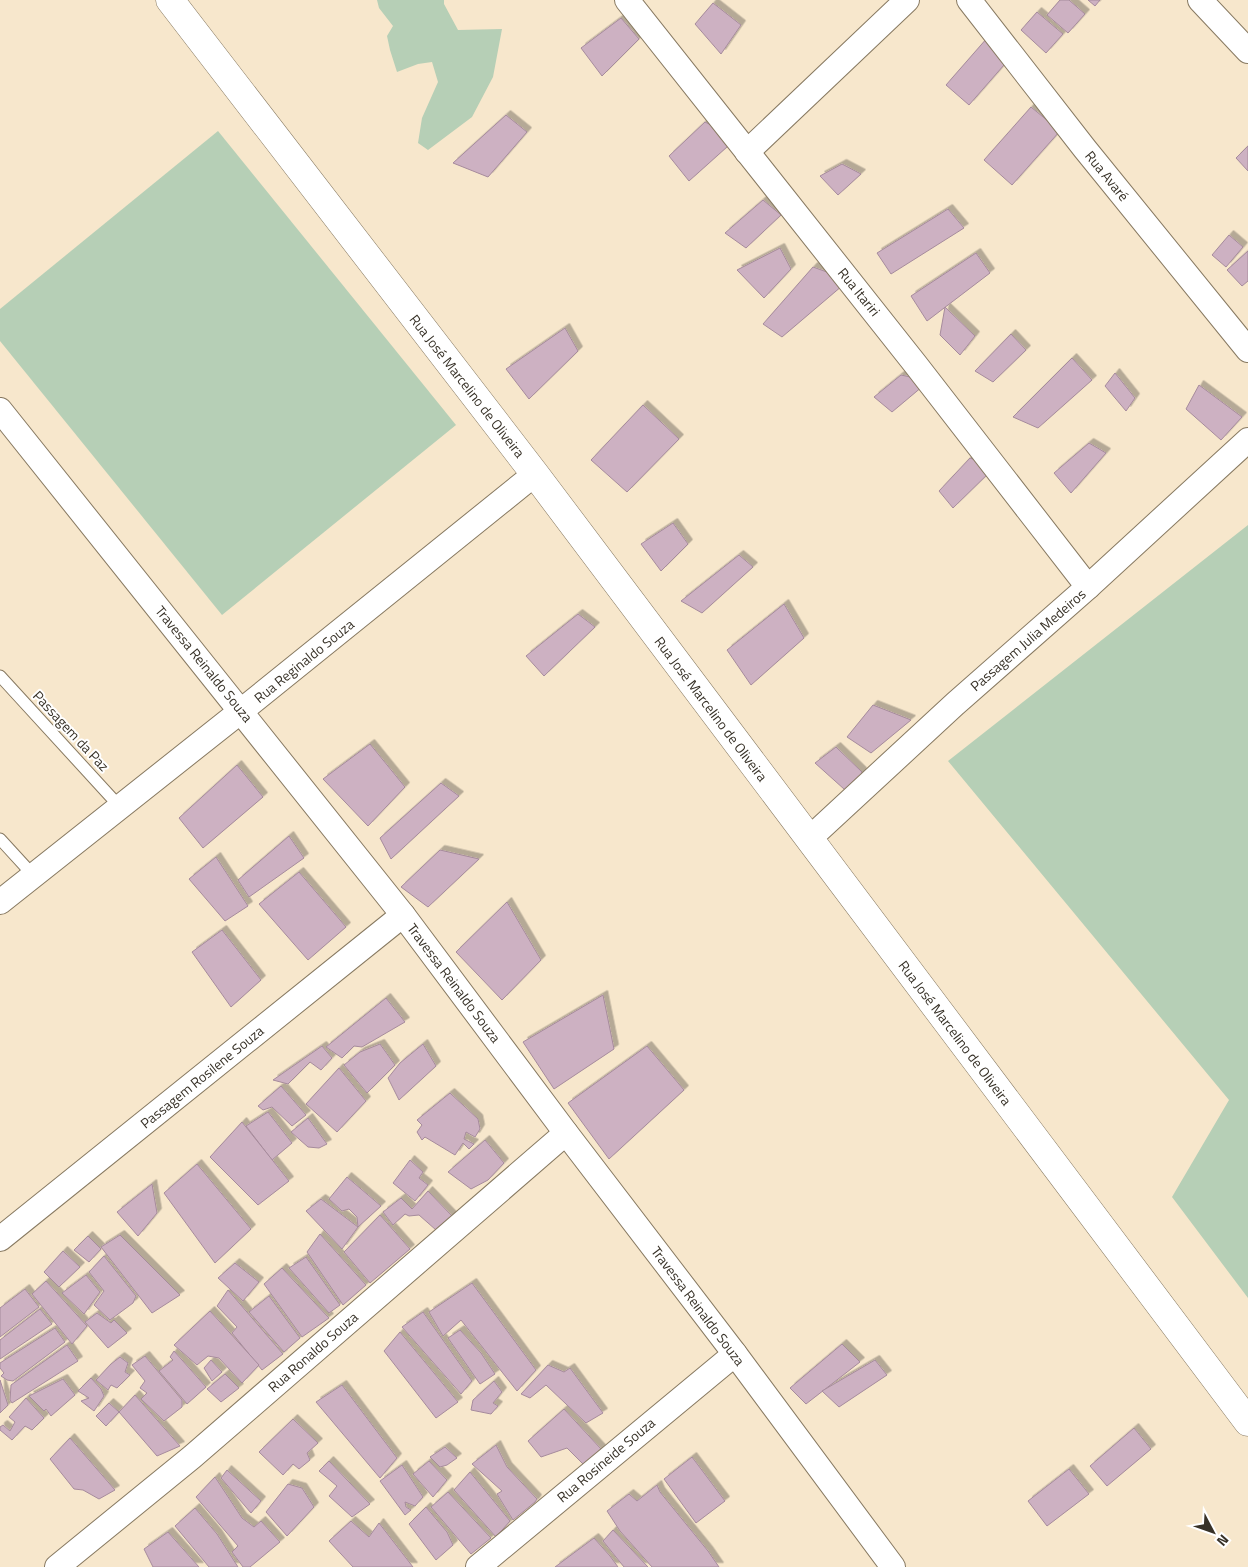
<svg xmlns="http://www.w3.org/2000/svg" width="1248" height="1567" viewBox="0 0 1248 1567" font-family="'Titillium Web',sans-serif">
	<defs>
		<filter id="shadow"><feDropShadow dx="4.5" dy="-4.5" stdDeviation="0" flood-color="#0004"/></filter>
	</defs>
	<rect width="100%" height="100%" fill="#f7e7cc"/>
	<g fill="#b6cfb6">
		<polygon points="377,0 444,0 444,4 458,30 502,29 493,77 472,117 428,150 418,143 422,118 438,82 432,62 418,64 397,72 390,50 387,36 393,26 379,8"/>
		<polygon points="218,131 456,425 222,615 0,341 0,309"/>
		<polygon points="1248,525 1248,1298 1172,1197 1229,1100 948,761"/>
	</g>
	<g fill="#cdb1c2" stroke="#a68b9c" filter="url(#shadow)">
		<polygon points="1060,0 1069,0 1085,14 1068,33 1047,15"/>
		<polygon points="1088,0 1100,0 1095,6"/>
		<polygon points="713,3 741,25 721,54 695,24"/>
		<polygon points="1037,12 1063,34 1046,53 1021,30"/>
		<polygon points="621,18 639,39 602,76 581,48"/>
		<polygon points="988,37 1011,57 969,105 946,85"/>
		<polygon points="1031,107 1060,131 1012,185 984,160"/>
		<polygon points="506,115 527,132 488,177 453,163"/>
		<polygon points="705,122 737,138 689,181 669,156"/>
		<polygon points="1248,146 1248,171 1236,158"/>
		<polygon points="842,164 861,174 838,195 820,176"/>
		<polygon points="763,200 781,215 746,248 725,233"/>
		<polygon points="948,209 964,228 891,274 877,253"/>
		<polygon points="1229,235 1243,247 1226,267 1212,255"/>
		<polygon points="780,248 791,269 764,298 737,270"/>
		<polygon points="1248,251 1248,281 1242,286 1227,270"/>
		<polygon points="976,253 990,273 927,321 911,296"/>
		<polygon points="813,267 849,280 782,337 763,324"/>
		<polygon points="945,307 975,336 960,355 940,335"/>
		<polygon points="565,328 578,351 529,399 506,369"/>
		<polygon points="1011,334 1026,350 993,382 975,371"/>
		<polygon points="1072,358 1092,380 1038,428 1013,417"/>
		<polygon points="1115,373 1135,398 1126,411 1105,386"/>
		<polygon points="901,375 929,381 892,412 874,397"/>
		<polygon points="1199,385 1242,417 1221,440 1186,409"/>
		<polygon points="643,405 679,439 627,492 591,460"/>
		<polygon points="1089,443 1106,453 1071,493 1054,473"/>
		<polygon points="970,458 995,467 953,508 939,491"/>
		<polygon points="673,523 688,544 661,571 641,544"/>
		<polygon points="739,555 753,567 702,613 681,601"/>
		<polygon points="784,604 804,638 751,685 727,650"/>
		<polygon points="578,614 595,627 544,676 526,656"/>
		<polygon points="873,705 911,720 871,753 847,737"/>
		<polygon points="370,744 405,787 368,826 323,779"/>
		<polygon points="836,747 862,772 854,798 815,763"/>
		<polygon points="237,765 263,797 203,848 179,818"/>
		<polygon points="441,783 459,796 391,859 380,838"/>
		<polygon points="289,836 304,858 249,897 238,880"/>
		<polygon points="440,850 479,859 428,907 401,887"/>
		<polygon points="216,857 248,906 225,921 189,879"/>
		<polygon points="299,872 346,927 308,960 259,904"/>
		<polygon points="507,902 541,960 502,1000 456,952"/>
		<polygon points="222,930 261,980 231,1007 192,952"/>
		<polygon points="603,995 614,1049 554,1089 523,1042"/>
		<polygon points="386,998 405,1022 362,1047 354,1046 342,1058 326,1047"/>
		<polygon points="380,1044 395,1065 367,1093 344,1065 360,1052"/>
		<polygon points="423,1044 436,1066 399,1100 388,1078 400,1063"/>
		<polygon points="322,1046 332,1058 321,1070 310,1062 288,1084 273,1080"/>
		<polygon points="647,1046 684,1090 609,1159 568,1103"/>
		<polygon points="339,1068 366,1101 337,1132 306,1104"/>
		<polygon points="281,1086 306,1115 292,1126 272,1107 263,1110 258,1106"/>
		<polygon points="450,1093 478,1119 480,1129 475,1137 466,1132 464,1139 474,1144 469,1149 463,1143 455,1155 425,1137 422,1140 417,1132 422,1125 417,1120"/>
		<polygon points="268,1112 292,1143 272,1160 246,1126"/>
		<polygon points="308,1118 327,1144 319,1148 308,1147 291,1132"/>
		<polygon points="242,1122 289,1181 258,1205 210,1157"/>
		<polygon points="485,1140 504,1163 488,1180 471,1189 448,1172"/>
		<polygon points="410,1160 423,1172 419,1178 428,1185 415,1201 393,1183"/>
		<polygon points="197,1164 251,1229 215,1263 164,1193"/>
		<polygon points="347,1177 381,1206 358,1227 357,1217 349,1209 342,1211 329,1199"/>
		<polygon points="152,1184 157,1213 138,1236 117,1212"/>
		<polygon points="428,1191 453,1217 436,1230 419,1215 409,1216 405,1214 393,1225 383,1212 401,1198 412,1209"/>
		<polygon points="321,1199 358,1227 342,1249 306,1211"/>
		<polygon points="380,1215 410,1249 370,1283 344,1252"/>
		<polygon points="320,1234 366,1285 343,1305 307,1252"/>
		<polygon points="120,1235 180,1295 152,1313 101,1247"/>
		<polygon points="88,1236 101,1249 89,1262 74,1250"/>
		<polygon points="63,1251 80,1267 59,1287 44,1272"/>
		<polygon points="104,1256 136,1296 133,1303 110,1320 94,1305 104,1291 89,1272"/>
		<polygon points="306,1257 340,1305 329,1313 289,1268"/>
		<polygon points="235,1263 259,1282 243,1301 218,1278"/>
		<polygon points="282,1268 329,1318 302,1337 264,1284"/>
		<polygon points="86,1275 100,1292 84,1314 62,1293"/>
		<polygon points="46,1281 87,1326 72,1344 32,1294"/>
		<polygon points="472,1283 536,1370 517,1391 461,1320 443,1336 429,1312"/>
		<polygon points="25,1289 39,1307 0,1337 0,1308"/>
		<polygon points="228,1290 283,1354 262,1370 232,1333 237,1327 217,1306"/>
		<polygon points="269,1296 300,1338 284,1352 249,1312"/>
		<polygon points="40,1309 52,1324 0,1359 0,1340"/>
		<polygon points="210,1311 259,1365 242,1383 219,1358 208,1356 197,1365 174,1345"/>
		<polygon points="423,1312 472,1381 461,1394 402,1327"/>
		<polygon points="97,1313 111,1323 114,1320 127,1333 108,1348 85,1322"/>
		<polygon points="55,1328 65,1342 13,1381 7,1380 1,1376 4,1373 0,1368 0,1363"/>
		<polygon points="460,1330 481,1353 495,1374 480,1384 448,1338"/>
		<polygon points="400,1332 458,1402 436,1418 384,1351"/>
		<polygon points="842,1344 860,1362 806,1404 790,1388"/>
		<polygon points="67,1345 78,1361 12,1403 10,1400 11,1385"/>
		<polygon points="174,1351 206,1387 187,1404 159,1371 173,1360 170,1357"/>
		<polygon points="145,1356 182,1400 182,1407 164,1421 141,1399 147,1393 140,1388 145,1381 132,1365"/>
		<polygon points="120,1357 128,1363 125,1372 130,1375 117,1388 111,1385 108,1390 96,1380 111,1364"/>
		<polygon points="211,1360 222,1372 212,1381 204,1368"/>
		<polygon points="875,1360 887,1375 839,1407 822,1391"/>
		<polygon points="548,1365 564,1372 570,1368 603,1413 586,1423 546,1385 530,1398 521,1394"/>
		<polygon points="225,1374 239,1388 221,1402 207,1389"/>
		<polygon points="91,1378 101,1389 104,1396 94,1411 81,1401 89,1398 78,1391"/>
		<polygon points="63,1379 75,1395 51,1416 46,1409 44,1411 29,1396"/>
		<polygon points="0,1380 8,1405 0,1413"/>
		<polygon points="494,1381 502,1392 493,1403 498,1406 491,1414 471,1410 473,1400"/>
		<polygon points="342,1385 397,1458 380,1478 316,1402"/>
		<polygon points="135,1395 180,1446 157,1456 119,1412"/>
		<polygon points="26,1398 44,1418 32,1430 25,1426 12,1440 0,1430 0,1427 3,1425 10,1431 15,1422 9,1417"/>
		<polygon points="109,1403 119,1412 106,1426 96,1416"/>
		<polygon points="564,1409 601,1449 585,1466 567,1448 541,1457 528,1441"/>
		<polygon points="293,1419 318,1443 307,1453 310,1460 299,1469 293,1464 283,1475 259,1452"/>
		<polygon points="1134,1428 1151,1449 1107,1486 1090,1466"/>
		<polygon points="70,1438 115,1490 99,1499 83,1490 74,1489 50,1459"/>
		<polygon points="496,1445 507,1467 537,1499 535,1502 513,1520 497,1494 502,1491 472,1464"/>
		<polygon points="445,1447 457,1458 447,1465 440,1467 430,1457"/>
		<polygon points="692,1457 725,1501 696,1523 664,1479"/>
		<polygon points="329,1461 370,1504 352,1517 329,1496 337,1486 319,1471"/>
		<polygon points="429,1461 447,1480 433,1497 413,1474"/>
		<polygon points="402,1465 423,1497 415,1506 405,1502 406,1507 411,1510 405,1515 380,1481"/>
		<polygon points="1069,1469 1089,1494 1047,1526 1028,1501"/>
		<polygon points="227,1470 261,1501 251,1513 221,1478"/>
		<polygon points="470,1472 510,1521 496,1537 454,1490"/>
		<polygon points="215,1477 242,1518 254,1527 261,1521 280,1542 250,1567 243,1567 232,1552 238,1546 196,1497"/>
		<polygon points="288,1484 302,1488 314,1507 287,1536 266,1512"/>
		<polygon points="657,1485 660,1492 708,1551 719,1567 652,1567 620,1531 607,1511 629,1494 637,1501"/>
		<polygon points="448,1492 491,1538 471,1554 431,1507"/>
		<polygon points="426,1507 447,1532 453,1545 436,1560 409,1524"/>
		<polygon points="195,1508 217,1534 238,1567 209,1567 175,1526"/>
		<polygon points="351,1521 369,1537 379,1523 413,1567 353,1567 329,1541"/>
		<polygon points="613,1530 648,1567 624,1567 603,1541"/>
		<polygon points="168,1532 199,1567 153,1567 144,1549"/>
		<polygon points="594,1538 610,1556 618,1567 555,1567"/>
	</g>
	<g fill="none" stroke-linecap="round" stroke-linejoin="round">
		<g stroke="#877961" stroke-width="13">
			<g id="lane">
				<polyline points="0,676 120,807"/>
				<polyline points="0,839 33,875"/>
			</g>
		</g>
		<g stroke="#877961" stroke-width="26">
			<g id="street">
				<polyline points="627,0 916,365 1088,587"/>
				<polyline points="969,0 1085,149 1248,350"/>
				<polyline points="1200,0 1248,51"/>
				<polyline points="747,152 907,0"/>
				<polyline points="0,410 403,915 566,1133 735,1354 893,1567"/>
				<polyline points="809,839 955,704 1088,587 1248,440"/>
				<polyline points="0,902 241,711 535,474"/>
				<polyline points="0,1239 403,915"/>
				<polyline points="57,1567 192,1457 566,1133"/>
				<polyline points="478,1567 735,1354"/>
			</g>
		</g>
		<g stroke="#877961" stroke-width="29">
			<polyline id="secondary" points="170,0 535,474 1248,1422"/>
		</g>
		<use href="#lane" stroke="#fff" stroke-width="11"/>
		<use href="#street" stroke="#fff" stroke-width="24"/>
		<use href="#secondary" stroke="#fff" stroke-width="28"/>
	</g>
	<g text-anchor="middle" stroke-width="4" stroke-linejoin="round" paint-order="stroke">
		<g font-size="14" fill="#373127" stroke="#fff">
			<text transform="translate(1107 176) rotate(51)" y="5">Rua Avaré</text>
			<text transform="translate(859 292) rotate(51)" y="5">Rua Itariri</text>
			<text transform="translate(467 386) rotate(52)" y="5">Rua José Marcelino de Oliveira</text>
			<text transform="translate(1028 640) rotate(-41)" y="5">Passagem Julia Medeiros</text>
			<text transform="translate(304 661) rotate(-39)" y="5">Rua Reginaldo Souza</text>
			<text transform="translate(204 664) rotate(51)" y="5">Travessa Reinaldo Souza</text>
			<text transform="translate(711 709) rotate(53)" y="5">Rua José Marcelino de Oliveira</text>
			<text transform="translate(71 731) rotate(47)" y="5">Passagem da Paz</text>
			<text transform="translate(454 983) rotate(53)" y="5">Travessa Reinaldo Souza</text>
			<text transform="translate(955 1033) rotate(53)" y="5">Rua José Marcelino de Oliveira</text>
			<text transform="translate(202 1077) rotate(-39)" y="5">Passagem Rosilene Souza</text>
			<text transform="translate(698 1306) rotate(53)" y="5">Travessa Reinaldo Souza</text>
			<text transform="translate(313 1352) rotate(-41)" y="5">Rua Ronaldo Souza</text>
			<text transform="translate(606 1460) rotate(-40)" y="5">Rua Rosineide Souza</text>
		</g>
	</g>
	<g transform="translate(1213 1532) rotate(131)" stroke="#ffffff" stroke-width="4" paint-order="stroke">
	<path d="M0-4L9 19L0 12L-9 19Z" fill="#373127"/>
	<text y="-8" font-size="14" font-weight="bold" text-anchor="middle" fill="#373127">N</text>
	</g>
</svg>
